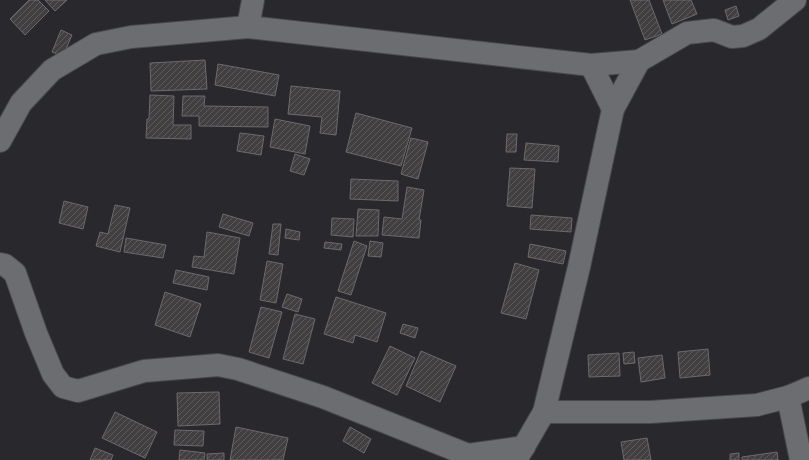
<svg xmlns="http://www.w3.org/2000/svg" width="809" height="460" viewBox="0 0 809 460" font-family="'Crimson Pro',serif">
	<defs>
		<pattern id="building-hatch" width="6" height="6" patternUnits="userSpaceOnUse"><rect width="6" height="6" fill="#423f41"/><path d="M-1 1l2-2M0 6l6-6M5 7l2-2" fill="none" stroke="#5e5b5d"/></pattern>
	</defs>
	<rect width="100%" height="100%" fill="#29292d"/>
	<g fill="url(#building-hatch)" stroke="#6d696c">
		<polygon points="29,0 38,0 49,11 25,35 10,19"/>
		<polygon points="45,0 67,0 55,11"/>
		<polygon points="630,0 649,0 662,34 645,40"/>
		<polygon points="663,0 691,0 697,14 672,24"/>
		<polygon points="736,6 739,16 728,20 725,10"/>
		<polygon points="61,30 72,35 63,56 52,52"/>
		<polygon points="205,60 207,89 151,91 150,63"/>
		<polygon points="218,64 279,75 275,96 215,85"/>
		<polygon points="291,86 340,91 336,135 320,133 322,117 288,114"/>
		<polygon points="150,95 174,96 173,125 191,125 191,139 146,138 147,119 149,119"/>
		<polygon points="183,96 205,96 204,106 268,107 268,127 199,126 199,116 182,116"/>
		<polygon points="356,113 412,128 401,166 346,152"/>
		<polygon points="275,119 310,126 305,154 270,147"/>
		<polygon points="240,133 264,136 261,155 237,151"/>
		<polygon points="507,134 517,134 516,152 506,152"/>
		<polygon points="411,138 428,142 418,179 401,174"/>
		<polygon points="526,143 559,146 558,162 524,160"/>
		<polygon points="295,154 310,159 304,175 290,171"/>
		<polygon points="510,168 535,169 532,208 507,206"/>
		<polygon points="351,179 398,181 398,201 350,199"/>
		<polygon points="407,187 424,190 419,220 421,220 419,238 382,235 384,217 402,219"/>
		<polygon points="64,201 88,207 83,229 59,223"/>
		<polygon points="115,205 130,208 120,252 96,246 100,232 108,234"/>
		<polygon points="358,209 379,210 378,236 356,236"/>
		<polygon points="223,214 253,223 249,236 219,227"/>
		<polygon points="531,215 572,218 571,232 530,229"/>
		<polygon points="332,218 354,219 353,237 331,235"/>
		<polygon points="273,224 281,224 278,255 269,254"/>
		<polygon points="286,229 300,232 299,240 285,238"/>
		<polygon points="207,232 240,238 234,274 192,267 194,256 204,257"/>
		<polygon points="126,238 166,245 163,258 124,252"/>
		<polygon points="354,241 367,246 351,295 338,291"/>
		<polygon points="370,241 383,243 381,257 368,256"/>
		<polygon points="325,242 342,244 341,250 324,248"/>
		<polygon points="530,244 566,251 563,264 528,257"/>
		<polygon points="267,261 283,264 276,303 260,300"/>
		<polygon points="515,263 539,270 526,319 501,313"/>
		<polygon points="176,270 209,277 207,290 173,283"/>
		<polygon points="165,292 201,304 190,337 155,325"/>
		<polygon points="287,294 302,299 298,312 282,307"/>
		<polygon points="336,297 386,313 377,342 355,335 353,343 324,334"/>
		<polygon points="261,307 282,312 269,358 249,352"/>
		<polygon points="295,314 315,319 303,364 283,359"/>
		<polygon points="403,324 418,328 415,338 400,333"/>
		<polygon points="390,346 415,358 397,395 372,383"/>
		<polygon points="708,349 710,375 680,378 678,352"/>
		<polygon points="421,351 456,366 440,402 406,386"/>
		<polygon points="634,352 635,363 624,364 623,353"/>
		<polygon points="619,353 620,376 589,377 588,355"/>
		<polygon points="662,355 665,378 641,382 638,358"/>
		<polygon points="219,392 220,424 178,426 177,393"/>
		<polygon points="115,412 157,432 145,458 102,438"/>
		<polygon points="236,427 288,438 283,460 230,460"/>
		<polygon points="350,427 371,439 364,453 343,441"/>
		<polygon points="175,430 204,431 203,446 174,445"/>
		<polygon points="647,438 651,460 624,460 621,442"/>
		<polygon points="95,448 113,455 111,460 90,460"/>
		<polygon points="180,450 205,453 204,460 179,460"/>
		<polygon points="777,452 778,460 742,460 742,457"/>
		<polygon points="224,453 224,460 207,460 207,454"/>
		<polygon points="739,453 739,460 730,460 730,454"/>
	</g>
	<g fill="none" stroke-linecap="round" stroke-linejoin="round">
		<g stroke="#47484b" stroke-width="24">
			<g id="minor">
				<polyline points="253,0 248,27 591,65 639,61 687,33 714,30 732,37 743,36 759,29 795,0"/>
				<polyline points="613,109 639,61"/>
				<polyline points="0,141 21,103 52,70 96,44 131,37 248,27"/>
				<polyline points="0,264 5,265 15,273 36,333 53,374 63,387 78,391 144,371 218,365 238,369 323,397 468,455 472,460"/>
				<polyline points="788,397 801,460"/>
				<polyline points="544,412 650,412 757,405 788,397 809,388"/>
				<polyline points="468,455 524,447"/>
				<polyline points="516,460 544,412 579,267 613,109 591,65"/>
			</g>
		</g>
		<use href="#minor" stroke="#6c6d71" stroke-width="22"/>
	</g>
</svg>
